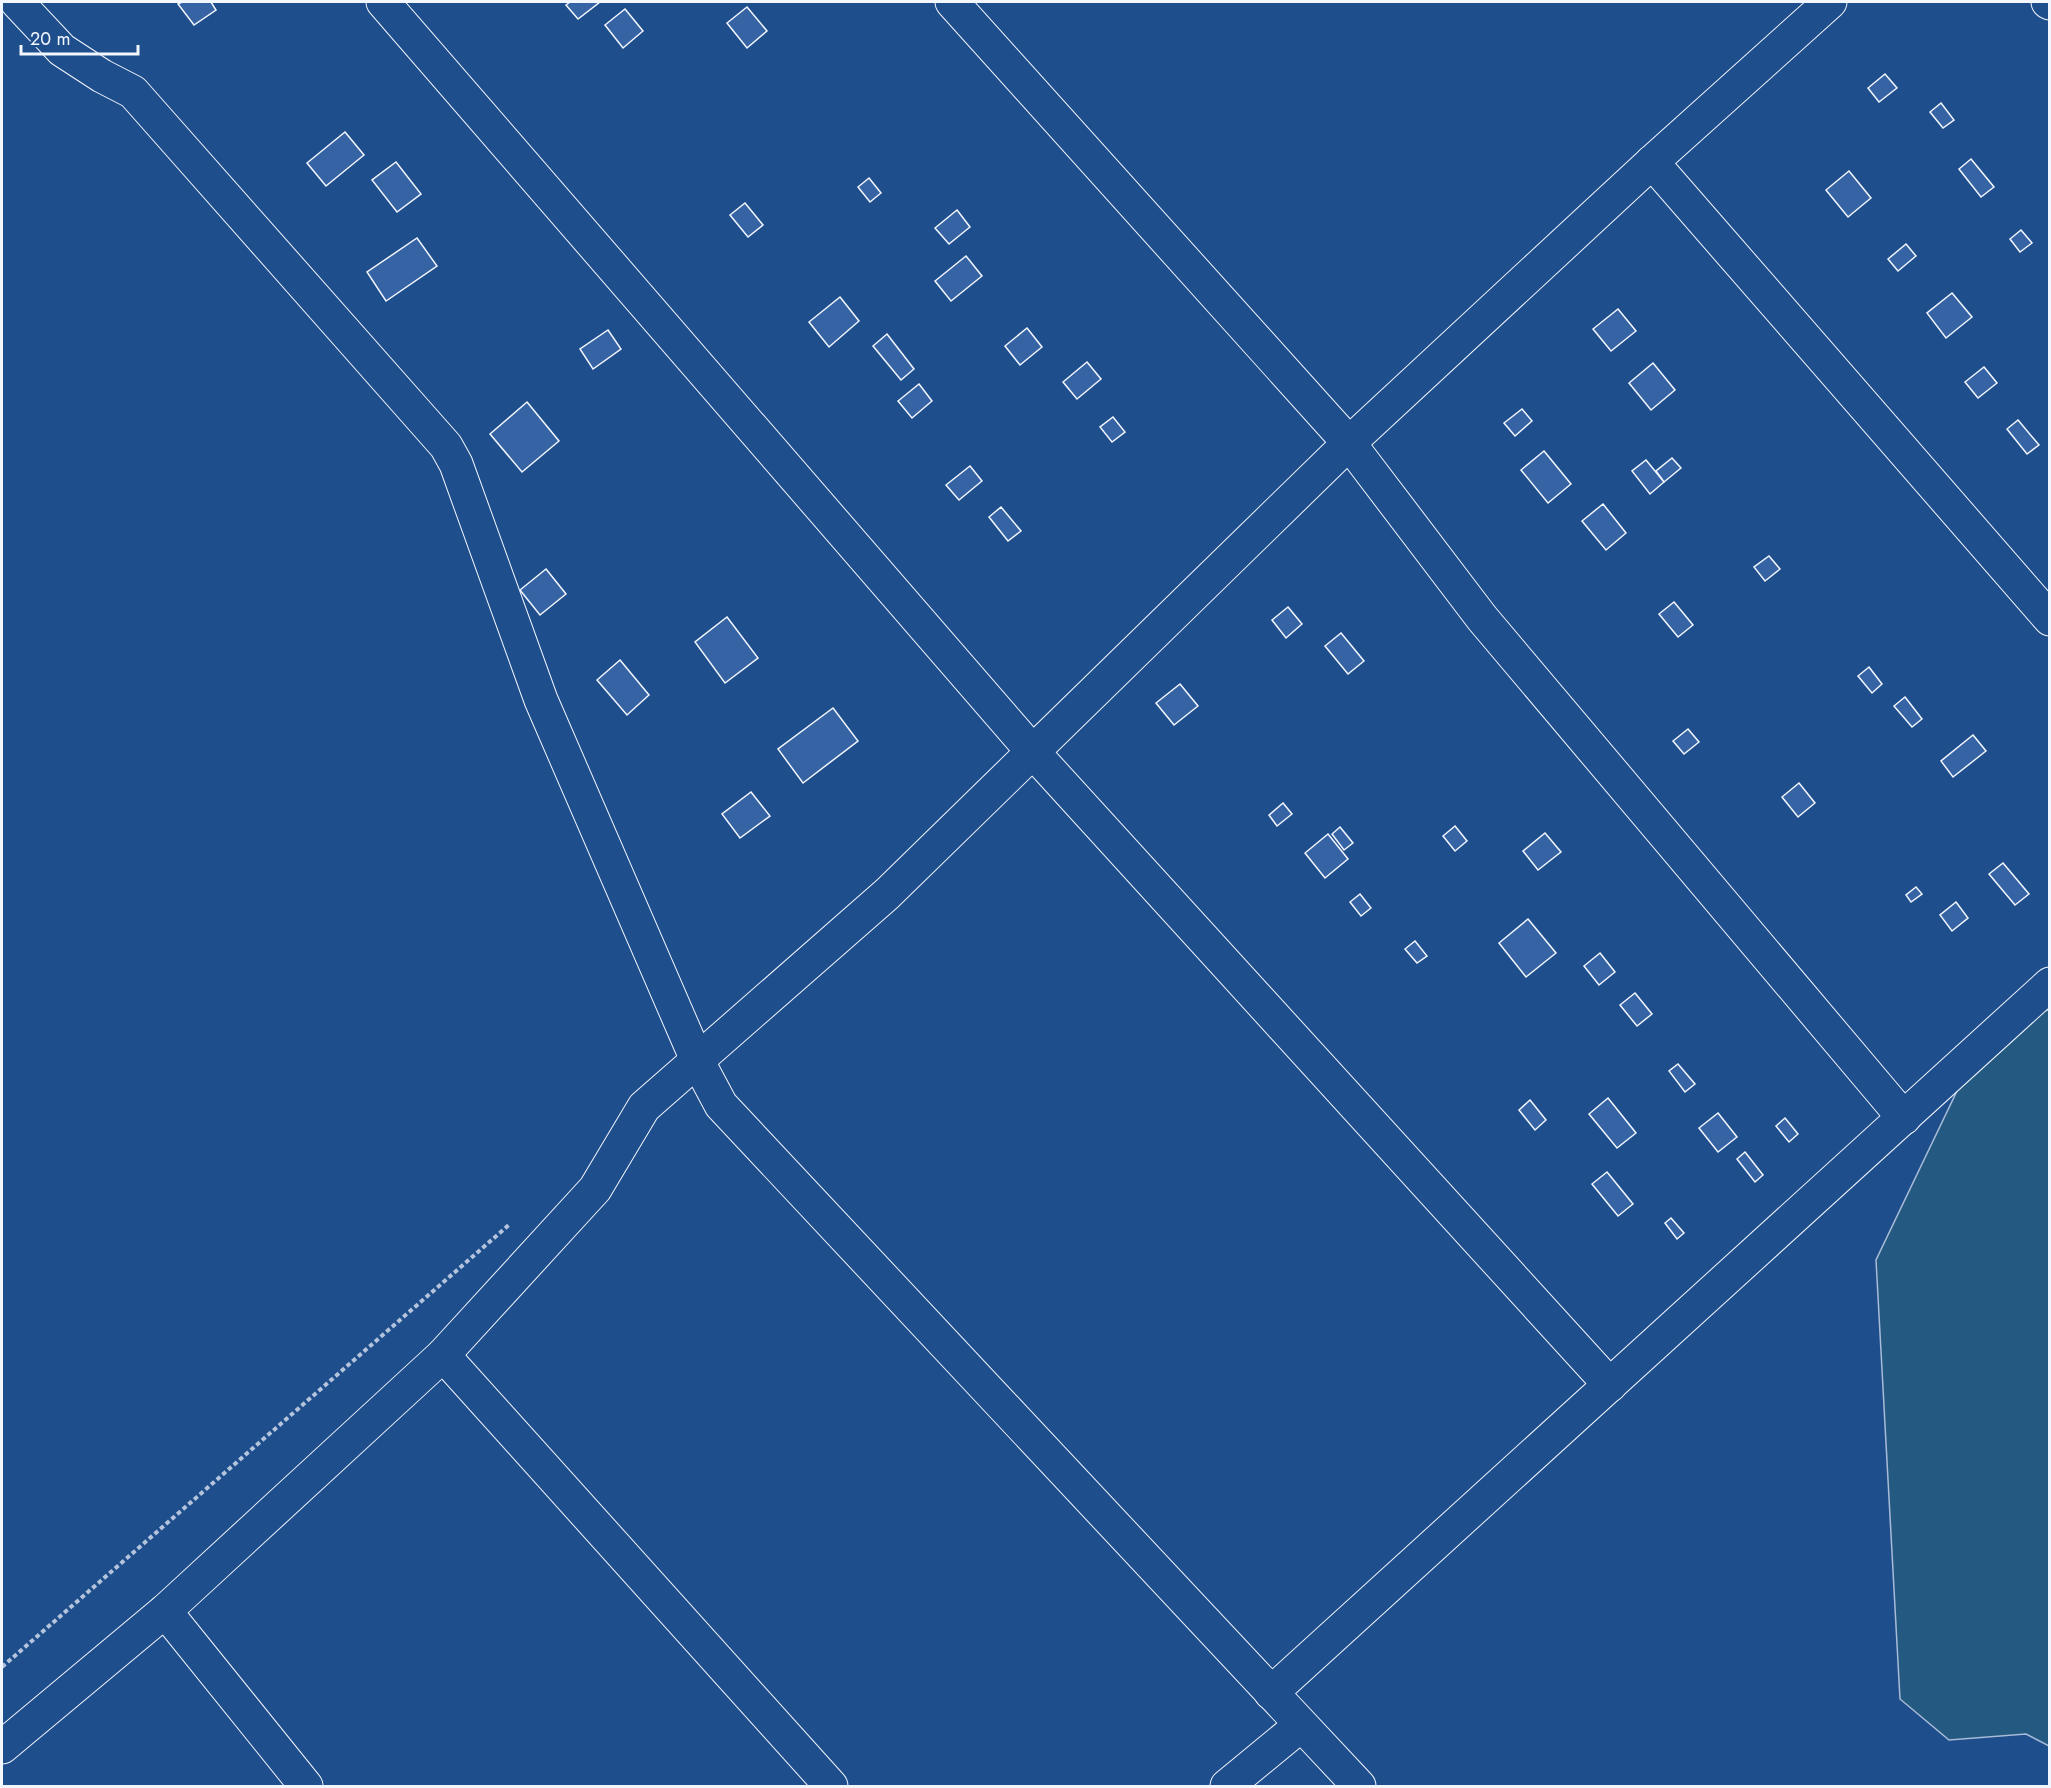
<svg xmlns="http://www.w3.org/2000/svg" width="2051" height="1788" viewBox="0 0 2051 1788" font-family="Jost,sans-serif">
	<rect width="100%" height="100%" fill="#1f4e8c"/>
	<polygon fill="#245a82" stroke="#a8bbd7" stroke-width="1.5" points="2049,1010 2049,1746 2026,1734 1949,1740 1900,1699 1876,1260 1992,1018"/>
	<g fill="#3563a3" stroke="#f2f6ff" stroke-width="1.5">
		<polygon points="182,2 211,2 216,10 194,25 178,4"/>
		<polygon points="570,2 600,2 578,19 566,5"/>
		<polygon points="747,7 767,31 747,48 727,23"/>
		<polygon points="625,9 643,31 623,48 605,25"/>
		<polygon points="1885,74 1897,88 1879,102 1868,88"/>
		<polygon points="1941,103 1954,120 1943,128 1930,112"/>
		<polygon points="345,132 364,155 326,186 307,163"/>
		<polygon points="1971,159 1994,187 1981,197 1959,169"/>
		<polygon points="396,162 421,194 397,212 372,180"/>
		<polygon points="1849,171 1871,198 1848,217 1826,190"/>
		<polygon points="869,178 881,193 870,202 858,187"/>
		<polygon points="745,203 763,225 748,237 730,215"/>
		<polygon points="957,210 970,227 949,244 935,228"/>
		<polygon points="2021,230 2032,243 2020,252 2010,239"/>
		<polygon points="417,238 437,266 386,301 367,272"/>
		<polygon points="1906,244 1916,256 1898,271 1888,259"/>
		<polygon points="966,256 982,276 951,301 935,281"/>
		<polygon points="1952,293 1972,317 1946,338 1927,313"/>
		<polygon points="840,297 859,321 829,347 809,322"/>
		<polygon points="1618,309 1636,331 1611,351 1593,329"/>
		<polygon points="1027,328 1042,347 1020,365 1005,346"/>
		<polygon points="608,330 621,349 593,369 580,349"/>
		<polygon points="887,334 914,369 901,380 873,346"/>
		<polygon points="1087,362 1101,379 1077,399 1063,382"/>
		<polygon points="1653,363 1675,390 1651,410 1629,383"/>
		<polygon points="1984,367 1997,383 1978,398 1965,382"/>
		<polygon points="919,384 932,401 912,418 898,401"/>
		<polygon points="527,402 559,441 522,472 490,434"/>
		<polygon points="1522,409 1532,421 1515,436 1504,423"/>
		<polygon points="1113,417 1125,432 1112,442 1100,427"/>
		<polygon points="2018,420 2039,445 2027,454 2007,429"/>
		<polygon points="1544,451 1571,484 1548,503 1521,470"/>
		<polygon points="1672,458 1681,468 1664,482 1656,471"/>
		<polygon points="1646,460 1664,482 1650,494 1632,471"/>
		<polygon points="970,466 982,481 959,500 946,485"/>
		<polygon points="1603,504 1626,533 1606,550 1582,521"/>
		<polygon points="1001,507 1021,531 1008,541 989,517"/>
		<polygon points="1769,556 1780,569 1765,581 1754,567"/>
		<polygon points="546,569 566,594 540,615 520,590"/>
		<polygon points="1674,602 1693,625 1678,637 1659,614"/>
		<polygon points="1288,607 1302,624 1286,638 1272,620"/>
		<polygon points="727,617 758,658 725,683 695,642"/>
		<polygon points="1341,633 1364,661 1348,674 1325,646"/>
		<polygon points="620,660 649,695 627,715 597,680"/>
		<polygon points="1869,667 1882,684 1872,693 1858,676"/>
		<polygon points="1180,684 1198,706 1174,725 1156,703"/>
		<polygon points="1905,697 1922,719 1912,727 1894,706"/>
		<polygon points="833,708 858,741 803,783 778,749"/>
		<polygon points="1688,729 1699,742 1684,754 1673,741"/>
		<polygon points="1973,735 1986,751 1953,777 1941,761"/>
		<polygon points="1799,783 1815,803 1798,817 1782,797"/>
		<polygon points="751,792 770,816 740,838 722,814"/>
		<polygon points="1283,803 1292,814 1277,826 1269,815"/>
		<polygon points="1455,826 1467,841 1455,851 1443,836"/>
		<polygon points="1340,827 1353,843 1344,850 1332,834"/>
		<polygon points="1545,833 1561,852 1538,870 1523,851"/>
		<polygon points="1328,834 1348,859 1325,878 1305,853"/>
		<polygon points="2003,863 2029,894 2015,905 1989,874"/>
		<polygon points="1916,887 1922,894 1911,902 1906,895"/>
		<polygon points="1360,894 1371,908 1361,916 1350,902"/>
		<polygon points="1956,902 1968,918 1952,931 1940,915"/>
		<polygon points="1528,919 1556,953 1526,977 1499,943"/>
		<polygon points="1415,941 1427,956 1417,963 1405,949"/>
		<polygon points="1600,953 1615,972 1599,985 1584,966"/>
		<polygon points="1635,993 1652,1014 1637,1026 1620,1005"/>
		<polygon points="1678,1064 1695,1084 1685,1092 1669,1071"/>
		<polygon points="1608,1098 1636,1133 1617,1148 1589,1114"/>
		<polygon points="1530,1100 1546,1120 1535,1130 1519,1110"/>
		<polygon points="1718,1113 1737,1137 1718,1152 1699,1128"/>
		<polygon points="1785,1118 1798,1134 1789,1142 1776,1126"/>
		<polygon points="1745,1152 1763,1175 1755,1182 1737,1159"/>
		<polygon points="1607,1172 1633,1204 1618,1216 1592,1184"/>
		<polygon points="1671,1218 1684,1233 1677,1239 1665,1223"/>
	</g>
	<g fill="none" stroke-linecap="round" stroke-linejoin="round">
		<g stroke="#f2f6ff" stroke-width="35">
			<g id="minor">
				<polyline points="17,2 62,50 102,76 133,92 446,446 456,464 541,700 697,1060 721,1105 1359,1786"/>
				<polyline points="383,2 1033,752 1610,1385"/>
				<polyline points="952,2 1349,443 1482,618 1904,1118"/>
				<polyline points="2048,2 2050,3"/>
				<polyline points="1652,162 2050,619"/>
				<polyline points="443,1355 831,1786"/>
				<polyline points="165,1611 306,1786"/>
				<polyline points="1271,1693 2050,984"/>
				<polyline points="2,1747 165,1611 443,1355 595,1189 644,1107 887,894 1349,443 1652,162 1830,2"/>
				<polyline points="1227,1786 1301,1725"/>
			</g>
		</g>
		<polyline stroke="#b3c4dc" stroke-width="4" stroke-dasharray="4.5 3" stroke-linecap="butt" points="2,1667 510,1224"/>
		<use href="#minor" stroke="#1f4e8c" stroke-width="33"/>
	</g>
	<rect width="2051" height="1788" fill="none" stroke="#f2f6ff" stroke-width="6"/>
	<path d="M21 45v9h117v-9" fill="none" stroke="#f2f6ff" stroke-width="3"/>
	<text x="30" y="45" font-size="18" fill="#f2f6ff" stroke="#1f4e8c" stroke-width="4.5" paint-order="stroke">20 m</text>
</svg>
